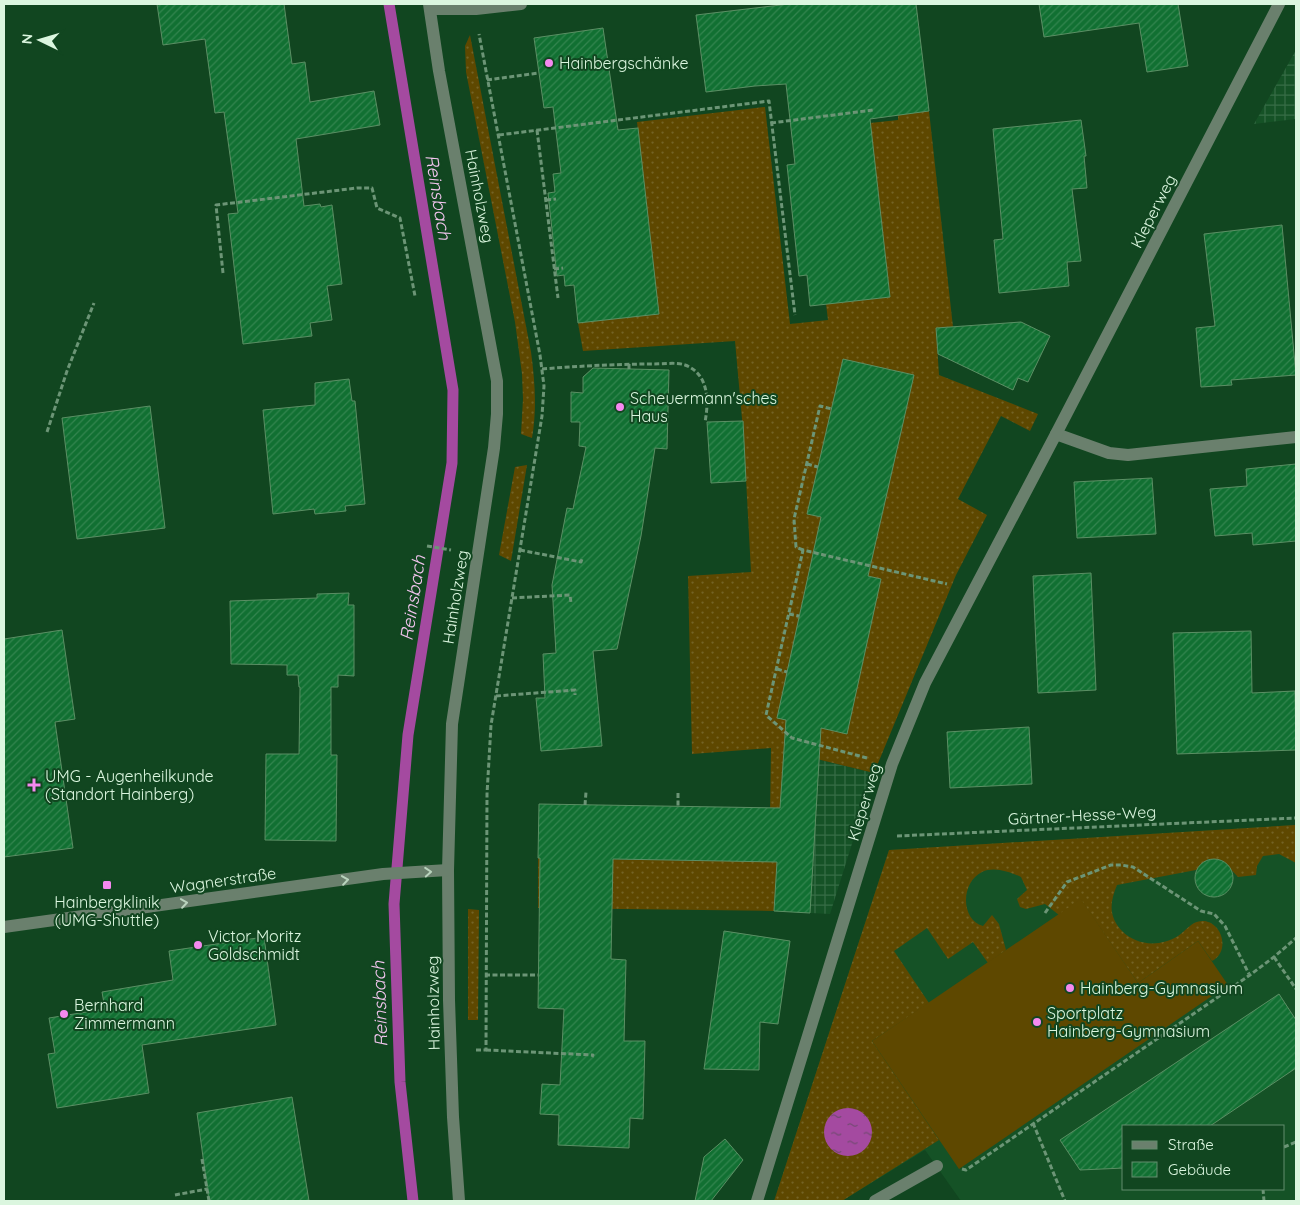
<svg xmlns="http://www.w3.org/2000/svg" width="1300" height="1205" viewBox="0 0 1300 1205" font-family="Quicksand,sans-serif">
	<defs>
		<pattern id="industrial-grid" width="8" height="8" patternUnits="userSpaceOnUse" patternTransform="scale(1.25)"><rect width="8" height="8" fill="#155226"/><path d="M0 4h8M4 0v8" fill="none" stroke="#366c45"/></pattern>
		<pattern id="grass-dots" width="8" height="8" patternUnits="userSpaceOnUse" patternTransform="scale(1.25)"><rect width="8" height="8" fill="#5e4800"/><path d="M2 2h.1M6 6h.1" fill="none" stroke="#746325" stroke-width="1.8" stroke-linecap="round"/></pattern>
		<pattern id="water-ripples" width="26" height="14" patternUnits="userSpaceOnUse" patternTransform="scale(1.25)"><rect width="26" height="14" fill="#a44aa0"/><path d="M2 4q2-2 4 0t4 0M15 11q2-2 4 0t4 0" fill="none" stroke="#734a72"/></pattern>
		<pattern id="building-hatch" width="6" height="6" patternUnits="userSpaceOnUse" patternTransform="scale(1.25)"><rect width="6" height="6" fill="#117032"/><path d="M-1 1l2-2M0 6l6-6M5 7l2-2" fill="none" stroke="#33854f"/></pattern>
	</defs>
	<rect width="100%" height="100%" fill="#114620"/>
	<path fill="#155226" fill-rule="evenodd" d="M1295 825 1296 827V1201H961L925 1150 842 1201H774L889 850ZM1124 1126H1284V1189H1124Z"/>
	<g fill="url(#industrial-grid)">
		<polygon points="1296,50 1296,119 1254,124"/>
		<polygon points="784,757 820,760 874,773 830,914 774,911"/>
	</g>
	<g fill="url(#grass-dots)">
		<path d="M470 35 531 352C535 382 537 409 532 438L521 434 523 399 522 374 515 322 466 72 465 46Z"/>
		<polygon points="765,107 790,324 828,320 826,304 890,297 870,123 898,120 898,115 929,111 953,327 936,328 939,375 1038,414 1030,431 1001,416 958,499 987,515 956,575 874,773 784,751 774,911 538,908 538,858 723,861 770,816 771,748 692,754 688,576 751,572 744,441 735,341 583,351 578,323 648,220 637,122"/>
		<polygon points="527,465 511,561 499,555 515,467"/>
		<path d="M1295 825 1296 827V863L1279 854 1263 856 1257 866 1256 875 1238 877 1222 860 1208 859 1196 870 1117 885C1110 902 1108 916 1122 931 1137 946 1160 947 1178 936 1187 930 1192 920 1204 921 1223 923 1230 952 1212 961L1198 941 1138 983 1081 900 1059 915 1045 904 1026 909 1020 907 1017 899 1027 890 1021 877C1010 872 994 866 982 872 961 882 960 919 983 926L992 915 999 924 1006 950 988 963 973 942 948 959 927 928 894 951 929 1003 872 1041 939 1140 842 1201H774L889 850Z"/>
		<polygon points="468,909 479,910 478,1020 468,1020"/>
	</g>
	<polygon fill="#5e4800" points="1081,899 1138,983 1198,941 1228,985 959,1169 872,1041"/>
	<circle fill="url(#water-ripples)" cx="848" cy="1132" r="24"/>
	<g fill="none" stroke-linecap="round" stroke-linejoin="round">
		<polyline stroke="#a44aa0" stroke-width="11" points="389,4 453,390 452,463 408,735 394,904 400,1082 413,1201"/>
	</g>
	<g fill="url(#building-hatch)" stroke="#5b8f64">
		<polygon points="157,4 284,4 292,64 305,62 310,102 374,91 380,125 296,139 304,206 320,204 321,207 332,205 342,284 327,286 332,320 310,323 312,336 243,344 228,214 238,213 224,112 215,113 205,39 163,45"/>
		<polygon points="789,4 916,4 929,111 870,119 890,297 810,306 807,275 799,276 787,165 795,164 786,84 755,86 706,92 696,15"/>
		<polygon points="1039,4 1178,4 1188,66 1147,72 1139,23 1044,37"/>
		<polygon points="603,28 618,130 638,128 659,314 578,323 574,285 565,286 564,275 557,276 548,193 555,192 553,174 561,173 553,107 544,108 534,38"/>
		<polygon points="1081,120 1086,156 1084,156 1087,188 1072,189 1081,261 1067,262 1069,286 999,293 994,240 1003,239 993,129"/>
		<polygon points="1282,225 1296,375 1231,380 1232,385 1201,387 1196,328 1215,326 1204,234"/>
		<polygon points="1021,322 1050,336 1028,382 1018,378 1013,390 938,354 936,328"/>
		<polygon points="843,359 914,375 868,576 881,579 847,734 821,728 810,913 774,911 777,862 613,859 611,959 626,960 624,1041 645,1041 643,1119 630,1118 629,1148 558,1145 559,1115 540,1114 542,1084 560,1085 564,1009 538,1008 540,858 538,858 539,804 780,808 786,720 777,718 821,517 807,514"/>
		<polygon points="593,368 669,370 667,449 655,448 641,536 617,649 593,651 602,746 541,751 536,698 545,698 543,654 556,653 552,585 567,508 573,509 586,447 579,446 580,422 571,422 571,392 583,393 583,377"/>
		<polygon points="349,379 352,401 355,401 365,504 345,506 346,511 315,514 314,509 273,514 263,410 315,405 315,383"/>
		<polygon points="150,406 165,528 77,539 62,418"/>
		<polygon points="743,421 746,481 711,483 707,422"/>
		<polygon points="1296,464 1296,541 1253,545 1252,533 1215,536 1210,489 1247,486 1246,469"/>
		<polygon points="1152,478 1156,534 1077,538 1074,482"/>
		<polygon points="1091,573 1096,690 1038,693 1033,576"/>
		<polygon points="349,593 348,605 354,605 354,676 338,675 338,687 331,687 331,755 337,755 336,841 265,840 266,754 299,754 300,687 299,687 298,675 287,675 287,665 231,664 230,601 317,598 317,594"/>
		<polygon points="62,630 75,719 55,722 73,848 4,857 4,639"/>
		<polygon points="1251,631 1252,693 1295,691 1296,750 1177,754 1173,633"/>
		<polygon points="1029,727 1032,784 950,788 947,732"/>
		<circle cx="1214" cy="878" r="19"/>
		<polygon points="724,931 790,941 778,1024 760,1022 759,1070 704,1069"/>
		<polygon points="264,937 276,1025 142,1045 149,1093 57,1108 48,1054 55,1053 49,1018 105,1009 102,992 173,980 169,951"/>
		<polygon points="1279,994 1296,1020 1296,1068 1210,1126 1124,1126 1124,1168 1080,1170 1060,1140"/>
		<polygon points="292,1097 309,1201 209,1201 197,1113"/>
		<polygon points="725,1139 743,1160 711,1201 695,1201 704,1157"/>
	</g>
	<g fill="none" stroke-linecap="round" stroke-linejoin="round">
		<g stroke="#6c9576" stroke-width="3" stroke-dasharray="5 2.5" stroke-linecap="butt">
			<polyline points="487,80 539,73"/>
			<polyline points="771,123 873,110"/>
			<polyline points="537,130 558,298"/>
			<polyline points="499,135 769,101 795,315"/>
			<polyline points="546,200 556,199"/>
			<polyline points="554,269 563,268"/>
			<polyline points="223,273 216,205 357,188 372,188 377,208 400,218 415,296"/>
			<polyline points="629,364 629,369"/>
			<path d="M542 369C580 366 617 364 654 364 663 364 677 362 685 365 709 374 709 401 705 422"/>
			<polyline points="47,432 67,371 94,303"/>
			<polyline points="807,464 818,467"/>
			<polyline points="427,546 451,550"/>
			<polyline points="520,550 581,562 582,559"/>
			<polyline points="803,550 796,547 794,519 820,406 832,409"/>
			<polyline points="512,598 570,595 571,603"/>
			<polyline points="789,614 799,616"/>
			<polyline points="777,669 787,672"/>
			<polyline points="496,696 575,690 575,695"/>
			<polyline points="867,758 792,738 766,715 803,550 947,584"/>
			<polyline points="678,793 678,806"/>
			<polyline points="585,805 586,792"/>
			<polyline points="897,836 1296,818"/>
			<polyline points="1045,913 1067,882 1111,865 1121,865 1133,867 1201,911 1214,914 1225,926 1249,974"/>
			<polyline points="1274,957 1296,989"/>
			<polyline points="485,975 538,975"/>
			<polyline points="476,1050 486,1050 487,794 491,725 542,416 544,386 540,355 479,34"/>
			<polyline points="486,1050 593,1055 592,1057"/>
			<polyline points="1033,1123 1065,1201"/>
			<polyline points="1284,1147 1296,1142"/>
			<polyline points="202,1159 209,1201"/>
			<polyline points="962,1169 966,1170 1250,975 1274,957 1296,938"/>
			<polyline points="1263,1189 1264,1201"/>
			<polyline points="175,1195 207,1189"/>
		</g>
		<g stroke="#6a806d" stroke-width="12">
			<polyline points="429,4 439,71 497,381 497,414 494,448 452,724 448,870 449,1000 453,1117 459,1201"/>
			<polyline points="430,9 476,9 521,4"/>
			<polyline points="1056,434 1109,453 1128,455 1296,437"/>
			<polyline points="4,927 383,874 448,870"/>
			<polyline points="757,1201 892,764 925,683 1056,434 1279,4"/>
			<polyline points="875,1201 937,1166"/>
		</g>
	</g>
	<defs><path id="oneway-chevron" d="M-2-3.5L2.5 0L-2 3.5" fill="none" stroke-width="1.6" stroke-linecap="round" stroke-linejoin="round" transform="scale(1.25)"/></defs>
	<g stroke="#b9d3bd">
		<use href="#oneway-chevron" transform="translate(428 872) rotate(-4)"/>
		<use href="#oneway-chevron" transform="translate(345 880) rotate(-8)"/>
		<use href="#oneway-chevron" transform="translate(184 903) rotate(-8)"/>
	</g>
	<g fill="#f589ef" stroke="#114620" stroke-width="2">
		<circle cx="549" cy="63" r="5"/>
		<circle cx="620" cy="407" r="5"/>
		<path d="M31.5 777.5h5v5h5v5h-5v5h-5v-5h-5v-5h5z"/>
		<rect x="102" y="880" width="10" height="10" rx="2.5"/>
		<circle cx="198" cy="945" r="5"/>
		<circle cx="1070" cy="988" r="5"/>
		<circle cx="64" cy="1014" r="5"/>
		<circle cx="1037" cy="1022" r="5"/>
	</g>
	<g text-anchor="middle" stroke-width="4" stroke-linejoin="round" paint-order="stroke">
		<g font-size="16" fill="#dbf6df" stroke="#114620" text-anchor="start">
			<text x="559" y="69">Hainbergschänke</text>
			<text x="630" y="404">Scheuermann'sches<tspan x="630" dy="18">Haus</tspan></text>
			<text x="45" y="782">UMG - Augenheilkunde<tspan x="45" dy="18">(Standort Hainberg)</tspan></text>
			<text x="107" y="908" text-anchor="middle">Hainbergklinik<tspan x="107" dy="18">(UMG-Shuttle)</tspan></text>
			<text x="208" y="942">Victor Moritz<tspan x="208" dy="18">Goldschmidt</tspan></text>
			<text x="1080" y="994">Hainberg-Gymnasium</text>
			<text x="74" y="1011">Bernhard<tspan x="74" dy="18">Zimmermann</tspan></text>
			<text x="1047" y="1019">Sportplatz<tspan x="1047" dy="18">Hainberg-Gymnasium</tspan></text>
		</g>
		<g font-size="16" fill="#dbf6df" stroke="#114620">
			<text transform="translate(480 196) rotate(79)" y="6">Hainholzweg</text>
			<text transform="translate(1153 211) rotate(-63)" y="6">Kleperweg</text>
			<text transform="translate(455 597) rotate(-81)" y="6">Hainholzweg</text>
			<text transform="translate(864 802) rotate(-73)" y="6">Kleperweg</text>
			<text transform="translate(1082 815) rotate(-3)" y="6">Gärtner-Hesse-Weg</text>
			<text transform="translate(223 880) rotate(-8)" y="6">Wagnerstraße</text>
			<text transform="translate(433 1003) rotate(-91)" y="6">Hainholzweg</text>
		</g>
		<g font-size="18" font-style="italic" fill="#f4c6f0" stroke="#114620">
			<text transform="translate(438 197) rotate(81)" y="6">Reinsbach</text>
			<text transform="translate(413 598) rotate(-81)" y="6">Reinsbach</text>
			<text transform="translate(380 1004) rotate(-92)" y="6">Reinsbach</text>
		</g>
	</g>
	<rect width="1300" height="1205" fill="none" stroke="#dbf6df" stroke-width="10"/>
	<rect x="1122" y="1125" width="162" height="65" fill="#114620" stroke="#628c6c"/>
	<rect x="1132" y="1141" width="25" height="8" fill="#6a806d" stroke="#628c6c"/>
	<text x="1168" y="1150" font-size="15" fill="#dbf6df">Straße</text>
	<rect x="1132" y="1162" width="25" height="15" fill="url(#building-hatch)" stroke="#628c6c"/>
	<text x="1168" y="1175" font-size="15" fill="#dbf6df">Gebäude</text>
	<g transform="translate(40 40) rotate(275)" stroke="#114620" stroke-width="4" paint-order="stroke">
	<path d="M0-4L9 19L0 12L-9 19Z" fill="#dbf6df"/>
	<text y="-8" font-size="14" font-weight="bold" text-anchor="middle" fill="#dbf6df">N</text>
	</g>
</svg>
